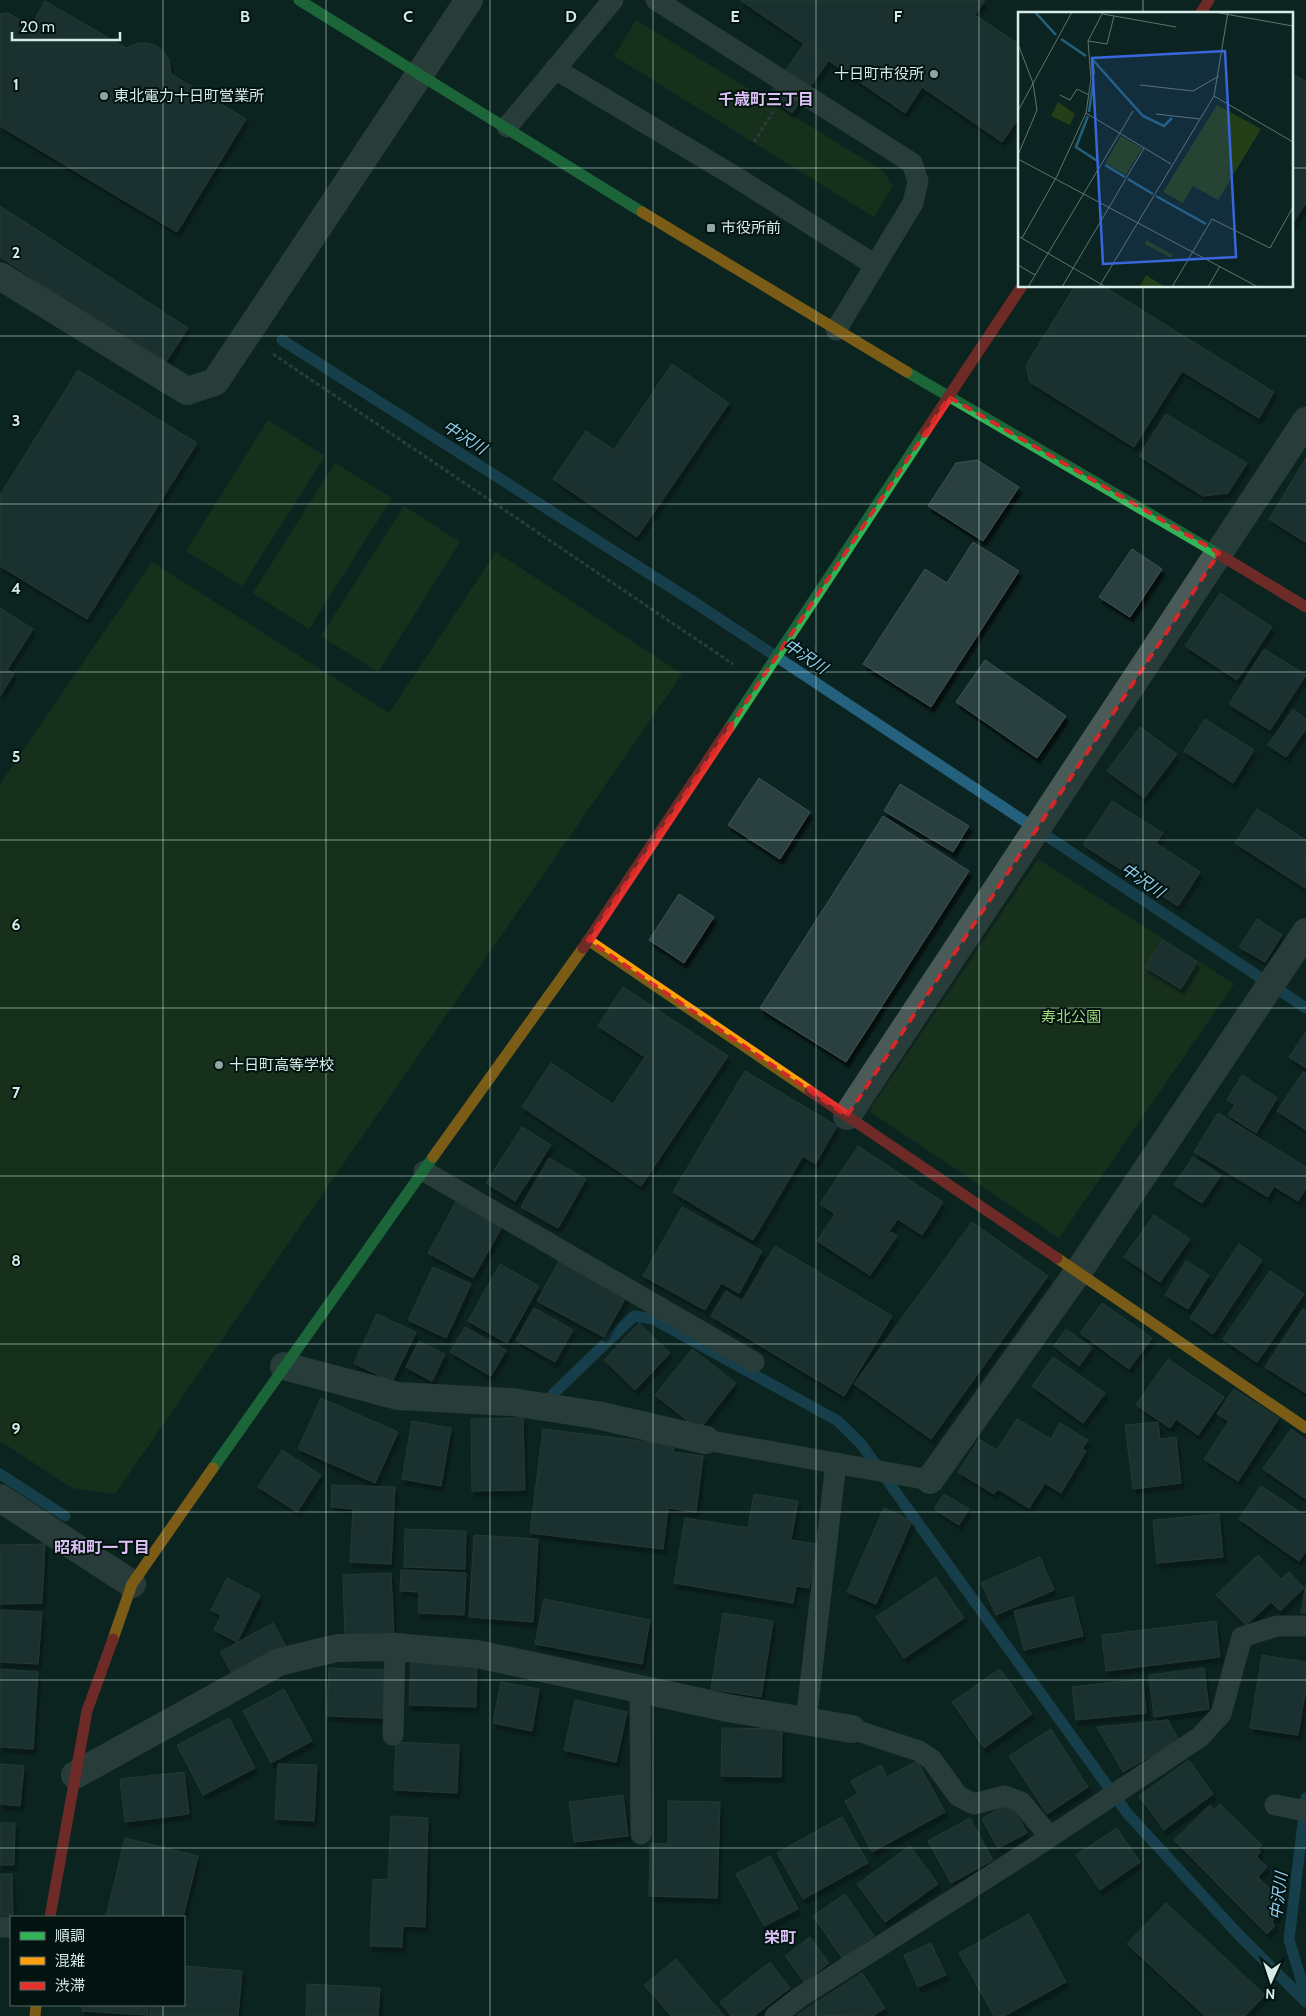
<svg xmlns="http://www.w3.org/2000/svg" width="1306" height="2016" viewBox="0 0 1306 2016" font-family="Cabin,'Noto Sans JP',sans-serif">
	<defs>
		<filter id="shadow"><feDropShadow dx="3" dy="5.5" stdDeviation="1" flood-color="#0009"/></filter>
	</defs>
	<rect width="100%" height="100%" fill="#0c2421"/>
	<g fill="#243e17">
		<polygon points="636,20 883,171 893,186 874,217 614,56"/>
		<polygon points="268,420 325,456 242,586 186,551"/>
		<polygon points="335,463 392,498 309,629 253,593"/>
		<polygon points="404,506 460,542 378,672 321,636"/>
		<polygon points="496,552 682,674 115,1494 72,1488 0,1441 0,784 152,562 389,713"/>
		<polygon points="1038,859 1234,984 1059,1238 869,1111"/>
	</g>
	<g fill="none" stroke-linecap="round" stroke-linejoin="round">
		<g stroke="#23617e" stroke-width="11">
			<polyline points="282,340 697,604 1306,1008"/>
			<polyline points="553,1394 634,1316 653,1319 838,1421 861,1444 1127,1813 1238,1934 1306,2002"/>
			<polyline points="0,1474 65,1516"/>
			<polyline points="1306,1798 1289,1940 1306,1996"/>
		</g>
	</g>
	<g fill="#2c3f3f" stroke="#3f5251" filter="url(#shadow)">
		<polygon points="740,0 985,0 975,15 1020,45 1020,116 1002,142 922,87 905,113"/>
		<polygon points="45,1 126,48 139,43 148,43 157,46 164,52 169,60 171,74 246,119 177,232 0,126 0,14 8,13 31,26"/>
		<polygon points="804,44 828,61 792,113 768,96"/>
		<polygon points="1292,73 1306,82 1306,203 1292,224"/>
		<polygon points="0,206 188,328 164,365 0,257"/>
		<polygon points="1075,286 1103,286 1274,392 1259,418 1182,371 1134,447 1030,382 1026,365"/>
		<polygon points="672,364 729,403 637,537 553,479 586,431 614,450"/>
		<polygon points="78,370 197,443 87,619 0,566 0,495"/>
		<polygon points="1166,414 1247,463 1228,493 1203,496 1139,456"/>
		<polygon points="1306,458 1306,540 1305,542 1269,519"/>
		<polygon points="977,460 1019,487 983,541 928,506 956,463"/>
		<polygon points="973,542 1019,571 931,707 863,664 925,569 947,583"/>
		<polygon points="1132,549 1162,569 1130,617 1099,597"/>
		<polygon points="1220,593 1272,627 1237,680 1185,646"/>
		<polygon points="0,608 33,629 7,670 0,665"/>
		<polygon points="1264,649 1306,675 1270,730 1229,704"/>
		<polygon points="985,660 1066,716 1037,758 956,702"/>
		<polygon points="0,665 14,674 0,696"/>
		<polygon points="1293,709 1306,719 1306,729 1286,757 1268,745"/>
		<polygon points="1205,719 1254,750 1233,783 1184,751"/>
		<polygon points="1140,727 1177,754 1144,798 1107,771"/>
		<polygon points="759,778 810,812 780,859 728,825"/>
		<polygon points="900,784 969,826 953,852 884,811"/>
		<polygon points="1112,801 1163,833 1156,843 1200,872 1178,906 1083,845"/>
		<polygon points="1257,809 1306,840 1305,888 1235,843"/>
		<polygon points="883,816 969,871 846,1062 760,1008"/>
		<polygon points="679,894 714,917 684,963 649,940"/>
		<polygon points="1257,919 1282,935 1265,962 1239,947"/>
		<polygon points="1162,940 1197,962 1181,989 1145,967"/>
		<polygon points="623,987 728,1056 641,1186 522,1107 551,1063 613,1104 645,1057 598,1026"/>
		<polygon points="1306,1032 1306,1068 1289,1057"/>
		<polygon points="745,1071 837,1126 815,1164 803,1156 753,1240 673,1192"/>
		<polygon points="1303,1072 1306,1074 1306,1130 1277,1111"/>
		<polygon points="1242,1075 1277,1098 1256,1133 1228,1115 1235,1105 1227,1100"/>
		<polygon points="1218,1113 1306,1167 1306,1188 1298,1201 1274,1186 1268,1197 1194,1152"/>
		<polygon points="522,1127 551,1145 515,1201 486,1183"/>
		<polygon points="858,1146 943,1202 922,1235 898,1219 889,1231 897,1236 870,1275 817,1241 835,1214 820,1204"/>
		<polygon points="1193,1157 1221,1175 1202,1203 1174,1185"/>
		<polygon points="549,1158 586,1179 558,1228 521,1207"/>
		<polygon points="457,1200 503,1225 473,1278 428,1253"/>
		<polygon points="682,1207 762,1251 739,1293 721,1283 705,1310 643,1276"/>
		<polygon points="1154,1215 1190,1239 1160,1282 1124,1257"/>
		<polygon points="972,1222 1048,1276 931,1439 854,1384"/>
		<polygon points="1239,1244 1262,1260 1213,1334 1190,1318"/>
		<polygon points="775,1246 892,1316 844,1396 711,1316 726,1291 742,1301"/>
		<polygon points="559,1261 626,1297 604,1337 537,1301"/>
		<polygon points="1186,1261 1209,1275 1188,1309 1165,1295"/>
		<polygon points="500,1264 539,1286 507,1343 468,1321"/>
		<polygon points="433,1267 471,1284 446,1338 408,1320"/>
		<polygon points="1270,1271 1304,1294 1257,1362 1223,1339"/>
		<polygon points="1102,1303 1152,1338 1129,1369 1080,1333"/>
		<polygon points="534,1308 573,1330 555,1362 516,1340"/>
		<polygon points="1303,1309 1306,1311 1306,1393 1265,1367"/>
		<polygon points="377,1314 416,1332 392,1382 354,1363"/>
		<polygon points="639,1323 670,1353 635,1390 604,1360"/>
		<polygon points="465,1327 506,1350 491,1376 450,1352"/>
		<polygon points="1066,1329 1092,1348 1079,1366 1054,1346"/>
		<polygon points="419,1341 445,1354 432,1381 406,1367"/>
		<polygon points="692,1349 736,1383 699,1430 655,1395"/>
		<polygon points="1053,1357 1105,1393 1083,1423 1032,1386"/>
		<polygon points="1168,1359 1224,1397 1198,1435 1176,1419 1170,1428 1136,1405"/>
		<polygon points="1234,1389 1279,1418 1238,1481 1204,1459 1229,1421 1217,1414"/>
		<polygon points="321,1398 398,1432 375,1483 298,1449"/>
		<polygon points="523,1418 525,1490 472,1491 471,1419"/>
		<polygon points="1017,1419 1051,1439 1060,1423 1088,1440 1082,1449 1086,1451 1061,1493 1045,1483 1029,1508 998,1489 994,1494 958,1472 979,1439 997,1450"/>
		<polygon points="412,1421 451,1428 441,1486 402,1479"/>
		<polygon points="1158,1422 1160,1439 1176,1437 1181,1483 1133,1489 1125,1425"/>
		<polygon points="543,1429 674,1445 673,1452 703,1456 696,1512 668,1508 663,1549 530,1533"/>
		<polygon points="1291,1429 1306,1440 1306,1499 1263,1469"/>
		<polygon points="282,1450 321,1475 297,1512 258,1487"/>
		<polygon points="332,1485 395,1487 391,1564 350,1562 353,1509 331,1507"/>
		<polygon points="1261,1486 1306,1516 1306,1551 1299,1561 1239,1519"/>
		<polygon points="754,1494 798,1501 791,1540 817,1544 809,1588 796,1586 793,1603 674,1583 685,1518 748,1528"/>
		<polygon points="944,1494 969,1509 959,1525 934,1509"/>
		<polygon points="884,1508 912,1521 876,1604 847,1592"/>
		<polygon points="1219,1514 1223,1557 1157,1563 1153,1520"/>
		<polygon points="405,1529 466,1531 465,1569 404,1567"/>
		<polygon points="474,1535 538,1539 533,1622 469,1617"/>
		<polygon points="45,1544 42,1603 0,1604 0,1545"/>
		<polygon points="1258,1555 1281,1579 1289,1572 1304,1588 1280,1611 1271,1602 1246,1625 1216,1595"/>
		<polygon points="1040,1557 1054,1590 996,1615 981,1583"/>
		<polygon points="401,1570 466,1573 464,1615 418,1613 419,1592 400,1591"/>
		<polygon points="391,1573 394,1636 345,1639 343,1575"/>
		<polygon points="936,1577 964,1618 904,1658 876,1617"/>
		<polygon points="227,1578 260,1595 237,1642 214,1630 221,1615 211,1610"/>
		<polygon points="1306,1583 1306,1613 1301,1613"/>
		<polygon points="1073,1597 1083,1636 1024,1650 1014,1611"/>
		<polygon points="544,1599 650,1620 642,1664 535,1644"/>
		<polygon points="0,1610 42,1612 38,1664 0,1662"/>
		<polygon points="723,1613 773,1621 761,1697 711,1689"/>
		<polygon points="1216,1621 1220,1657 1106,1671 1102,1635"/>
		<polygon points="273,1623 288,1650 235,1679 220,1652"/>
		<polygon points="1262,1655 1306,1662 1306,1687 1298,1735 1250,1728"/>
		<polygon points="411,1662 477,1664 476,1707 409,1705"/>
		<polygon points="329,1668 385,1670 383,1718 327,1716"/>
		<polygon points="1204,1668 1209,1709 1154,1717 1149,1675"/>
		<polygon points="0,1669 38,1672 33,1749 0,1747"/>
		<polygon points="1000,1669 1032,1714 984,1748 952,1702"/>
		<polygon points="1143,1679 1146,1713 1076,1720 1072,1687"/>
		<polygon points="501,1682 539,1689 532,1731 493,1723"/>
		<polygon points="284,1689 312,1741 271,1763 243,1711"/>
		<polygon points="575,1700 627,1712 616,1762 564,1750"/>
		<polygon points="229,1718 255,1768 203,1795 177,1745"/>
		<polygon points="1168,1720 1179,1740 1123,1772 1097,1727"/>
		<polygon points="722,1728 782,1729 781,1777 721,1776"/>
		<polygon points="1051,1729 1088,1787 1047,1814 1009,1756"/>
		<polygon points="396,1742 459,1745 457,1793 394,1790"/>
		<polygon points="1189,1760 1213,1794 1164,1830 1139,1796"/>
		<polygon points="917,1761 945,1812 872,1852 845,1801 858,1794 851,1781 881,1765 887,1777"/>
		<polygon points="0,1764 24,1766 20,1806 0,1804"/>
		<polygon points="278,1764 317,1765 314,1821 275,1819"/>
		<polygon points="184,1772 189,1814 125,1822 120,1779"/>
		<polygon points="623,1795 628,1836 574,1842 569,1802"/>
		<polygon points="668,1801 720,1802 717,1898 649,1896 650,1843 668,1844"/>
		<polygon points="1010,1802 1027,1833 998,1848 982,1819"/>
		<polygon points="1220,1804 1262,1845 1258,1849 1261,1852 1256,1856 1267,1867 1258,1877 1284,1903 1277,1910 1280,1913 1272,1921 1275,1926 1267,1934 1174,1840 1210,1805 1214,1810"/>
		<polygon points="391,1816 428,1818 425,1927 403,1926 402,1947 370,1946 373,1879 388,1880"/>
		<polygon points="842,1817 868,1863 803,1899 777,1853"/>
		<polygon points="970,1818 993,1860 951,1883 928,1841"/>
		<polygon points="0,1823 15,1823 14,1865 0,1865"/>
		<polygon points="1117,1828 1140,1862 1100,1890 1076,1855"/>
		<polygon points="125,1838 198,1856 183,1917 106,1917"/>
		<polygon points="910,1846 938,1884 885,1922 857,1884"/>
		<polygon points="770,1856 798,1909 764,1926 736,1874"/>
		<polygon points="0,1874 12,1874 13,1915 0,1915"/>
		<polygon points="845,1894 874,1936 842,1958 813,1916"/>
		<polygon points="1166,1903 1265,1995 1245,2016 1205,2016 1127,1944"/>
		<polygon points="1029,1914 1066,1982 1004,2016 994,2016 959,1953"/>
		<polygon points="810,1937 829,1963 804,1982 785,1956"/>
		<polygon points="931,1943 946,1975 918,1987 904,1955"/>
		<polygon points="676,1959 724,2016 671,2016 644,1985"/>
		<polygon points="770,1962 790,1988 754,2016 731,2016 720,2002"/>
		<polygon points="184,1966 242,1971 238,2016 150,2016 151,2005 184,2005"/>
		<polygon points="862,1973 885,2008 873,2016 797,2015"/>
		<polygon points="307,1984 380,1988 378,2016 306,2016"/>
		<polygon points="82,2005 148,2005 148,2015 82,2011"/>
	</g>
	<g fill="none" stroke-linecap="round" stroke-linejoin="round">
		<g stroke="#4a5b58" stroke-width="3" stroke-dasharray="4 2.5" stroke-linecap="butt">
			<polyline points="754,142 775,109"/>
			<polyline points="273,354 733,664"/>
		</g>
		<g stroke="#4a5a57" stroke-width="21">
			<polyline points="656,0 912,163 918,181 913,203 836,330"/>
			<polyline points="555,69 734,176 875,265"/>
			<polyline points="507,127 613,0"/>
			<polyline points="424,1171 754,1362"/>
			<polyline points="706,1440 930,1480"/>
			<polyline points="640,1689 641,1834"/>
			<polyline points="806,1721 836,1463"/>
			<polyline points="852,1729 919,1751 932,1760 958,1796 974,1804 1005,1796 1021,1802 1050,1837"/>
			<polyline points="393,1735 395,1647"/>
			<polyline points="1275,1805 1306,1811"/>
			<polyline points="0,1927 11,1927"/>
			<polyline points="775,2016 800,1997 1026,1853 1200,1737 1221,1714 1242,1637 1277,1626 1306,1626"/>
		</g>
		<g stroke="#4a5a57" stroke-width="28">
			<polyline points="0,276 187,391 215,382 469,0"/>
			<polyline points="847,1116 1306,421"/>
			<polyline points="284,1366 398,1396 512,1402 597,1415 706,1440"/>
			<polyline points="930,1480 1078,1272 1306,932"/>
			<polyline points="0,1498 132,1584"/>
			<polyline points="75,1775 279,1662 337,1648 395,1647 477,1654 728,1708 852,1729"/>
		</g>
		<g stroke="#30b455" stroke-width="11">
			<polyline points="299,0 642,212"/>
			<polyline points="907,372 1220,555"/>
			<polyline points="729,728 925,432"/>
			<polyline points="213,1468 433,1157"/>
		</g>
		<g stroke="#ff9f0a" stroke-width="11">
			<polyline points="642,212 907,372"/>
			<polyline points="588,940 810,1091"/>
			<polyline points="433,1157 583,948"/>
			<polyline points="1057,1258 1306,1428"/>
			<polyline points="113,1639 132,1584 213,1468"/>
			<polyline points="35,2016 36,2005"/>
		</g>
		<g stroke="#e5322d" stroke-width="11">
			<polyline points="1200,14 1209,0"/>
			<polyline points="925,432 1022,286"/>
			<polyline points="1220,555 1306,607"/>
			<polyline points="583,948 729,728"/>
			<polyline points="810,1091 1057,1258"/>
			<polyline points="50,1917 87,1711 113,1639"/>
		</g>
	</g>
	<path d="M0 0H1306V2016H0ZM949 397 1219 553 847 1116 588 940Z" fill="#0c2421" fill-opacity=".55" fill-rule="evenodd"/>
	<path fill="none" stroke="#d62828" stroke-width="4" stroke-dasharray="10 6" stroke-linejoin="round" d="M949 397 1219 553 847 1116 588 940Z"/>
	<path fill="none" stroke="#d6ece8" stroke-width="1" stroke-opacity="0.55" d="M163 0V1917M326 0V2016M490 0V2016M653 0V2016M816 0V2016M979 0V2016M1143 0V14M0 168H1020M1292 168H1306M1143 286V2016M0 336H1306M0 504H1306M0 672H1306M0 840H1306M0 1008H1306M0 1176H1306M0 1344H1306M0 1512H1306M0 1680H1306M0 1848H1306M163 2005V2016"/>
	<g fill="#8fa6a2" stroke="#031310" stroke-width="2">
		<circle cx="934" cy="74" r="5"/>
		<circle cx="104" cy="96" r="5"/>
		<rect x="706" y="223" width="10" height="10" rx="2.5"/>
		<circle cx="219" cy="1065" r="5"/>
	</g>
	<g text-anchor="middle" stroke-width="4" stroke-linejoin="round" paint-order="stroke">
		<g font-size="15" fill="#d6ece8" stroke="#031310" text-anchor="start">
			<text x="924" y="79" text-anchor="end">十日町市役所</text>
			<text x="114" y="101">東北電力十日町営業所</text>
			<text x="721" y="233">市役所前</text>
			<text x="229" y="1070">十日町高等学校</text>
		</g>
		<g font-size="15" fill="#9ed67a" stroke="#031310">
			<text x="1071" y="1022">寿北公園</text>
		</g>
		<g font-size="16" font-weight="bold" fill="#dcc0f6" stroke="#031310">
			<text x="766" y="105">千歳町三丁目</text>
			<text x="102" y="1553">昭和町一丁目</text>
			<text x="780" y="1943">栄町</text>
		</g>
		<g font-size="16" font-style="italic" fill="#92d0f3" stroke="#031310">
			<text transform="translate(465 437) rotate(32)" y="6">中沢川</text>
			<text transform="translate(806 656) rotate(34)" y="6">中沢川</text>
			<text transform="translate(1143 880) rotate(34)" y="6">中沢川</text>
			<text transform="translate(1278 1896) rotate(-83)" y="6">中沢川</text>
		</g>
	</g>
	<g transform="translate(1018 12)">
		<rect width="275" height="275" fill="#0c2421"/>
		<path d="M40 90 57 102 52 113 33 104ZM199 93 243 117 200 188 175 174 165 191 145 180ZM103 124 124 136 108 163 87 151ZM128 228 155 243 153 246 127 232ZM128 263 144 273 143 275H121Z" fill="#243e17"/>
		<path fill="none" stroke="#23617e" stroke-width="2.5" d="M17 0 38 23M43 27 68 44M74 47 76 63M74 47 125 104 146 114 154 106M71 100 75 72M70 104 58 135 81 150M87 153 107 165M110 167 135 182M138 184 188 212"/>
		<path fill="none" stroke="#5d7471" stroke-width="1" d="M196 0 275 14M85 2 158 15M70 29 89 32 96 4M0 32 15 71 19 98 0 143M122 73 175 79 201 64M42 83 52 88 59 77 71 83M196 84 275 130M0 99 54 0M68 101 153 152M138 102 182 107M0 147 240 275M0 224 88 275M4 226 39 164 68 101 73 67 70 29 85 0M0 253 17 263M10 275 115 99M44 275 126 136M81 275 196 84 210 0M154 275 194 207 252 236 275 195M190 275 202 254"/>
		<path fill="#3966da" fill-opacity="0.15" stroke="#3966da" stroke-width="2.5" d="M207 39 218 245 85 252 74 46Z"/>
		<rect width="275" height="275" fill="none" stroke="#d6ece8" stroke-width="2.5"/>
	</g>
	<g font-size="16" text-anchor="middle" font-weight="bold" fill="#d6ece8" stroke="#031310" stroke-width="4" stroke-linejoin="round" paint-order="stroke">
		<text x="245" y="22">B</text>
		<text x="408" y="22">C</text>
		<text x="571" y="22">D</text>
		<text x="735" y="22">E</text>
		<text x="898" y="22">F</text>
		<text x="16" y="90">1</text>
		<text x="16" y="258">2</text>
		<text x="16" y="426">3</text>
		<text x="16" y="594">4</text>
		<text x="16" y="762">5</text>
		<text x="16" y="930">6</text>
		<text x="16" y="1098">7</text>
		<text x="16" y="1266">8</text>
		<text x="16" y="1434">9</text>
	</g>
	<rect x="10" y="1916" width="175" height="90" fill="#031310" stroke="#576a66"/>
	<rect x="20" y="1932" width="25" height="8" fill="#30b455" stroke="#576a66"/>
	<text x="55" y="1941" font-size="15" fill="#d6ece8">順調</text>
	<rect x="20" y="1957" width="25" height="8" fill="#ff9f0a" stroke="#576a66"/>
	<text x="55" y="1966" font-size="15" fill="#d6ece8">混雑</text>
	<rect x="20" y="1982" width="25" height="8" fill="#e5322d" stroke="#576a66"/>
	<text x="55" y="1991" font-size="15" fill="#d6ece8">渋滞</text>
	<g transform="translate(1271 1981) rotate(183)" stroke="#031310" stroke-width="4" paint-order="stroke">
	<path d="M0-4L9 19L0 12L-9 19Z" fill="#d6ece8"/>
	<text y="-8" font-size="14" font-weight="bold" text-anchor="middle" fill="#d6ece8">N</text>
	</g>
	<path d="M12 32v8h108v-8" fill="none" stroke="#d6ece8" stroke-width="2.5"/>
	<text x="20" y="32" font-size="15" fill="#d6ece8" stroke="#031310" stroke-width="4" paint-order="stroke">20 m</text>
</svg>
